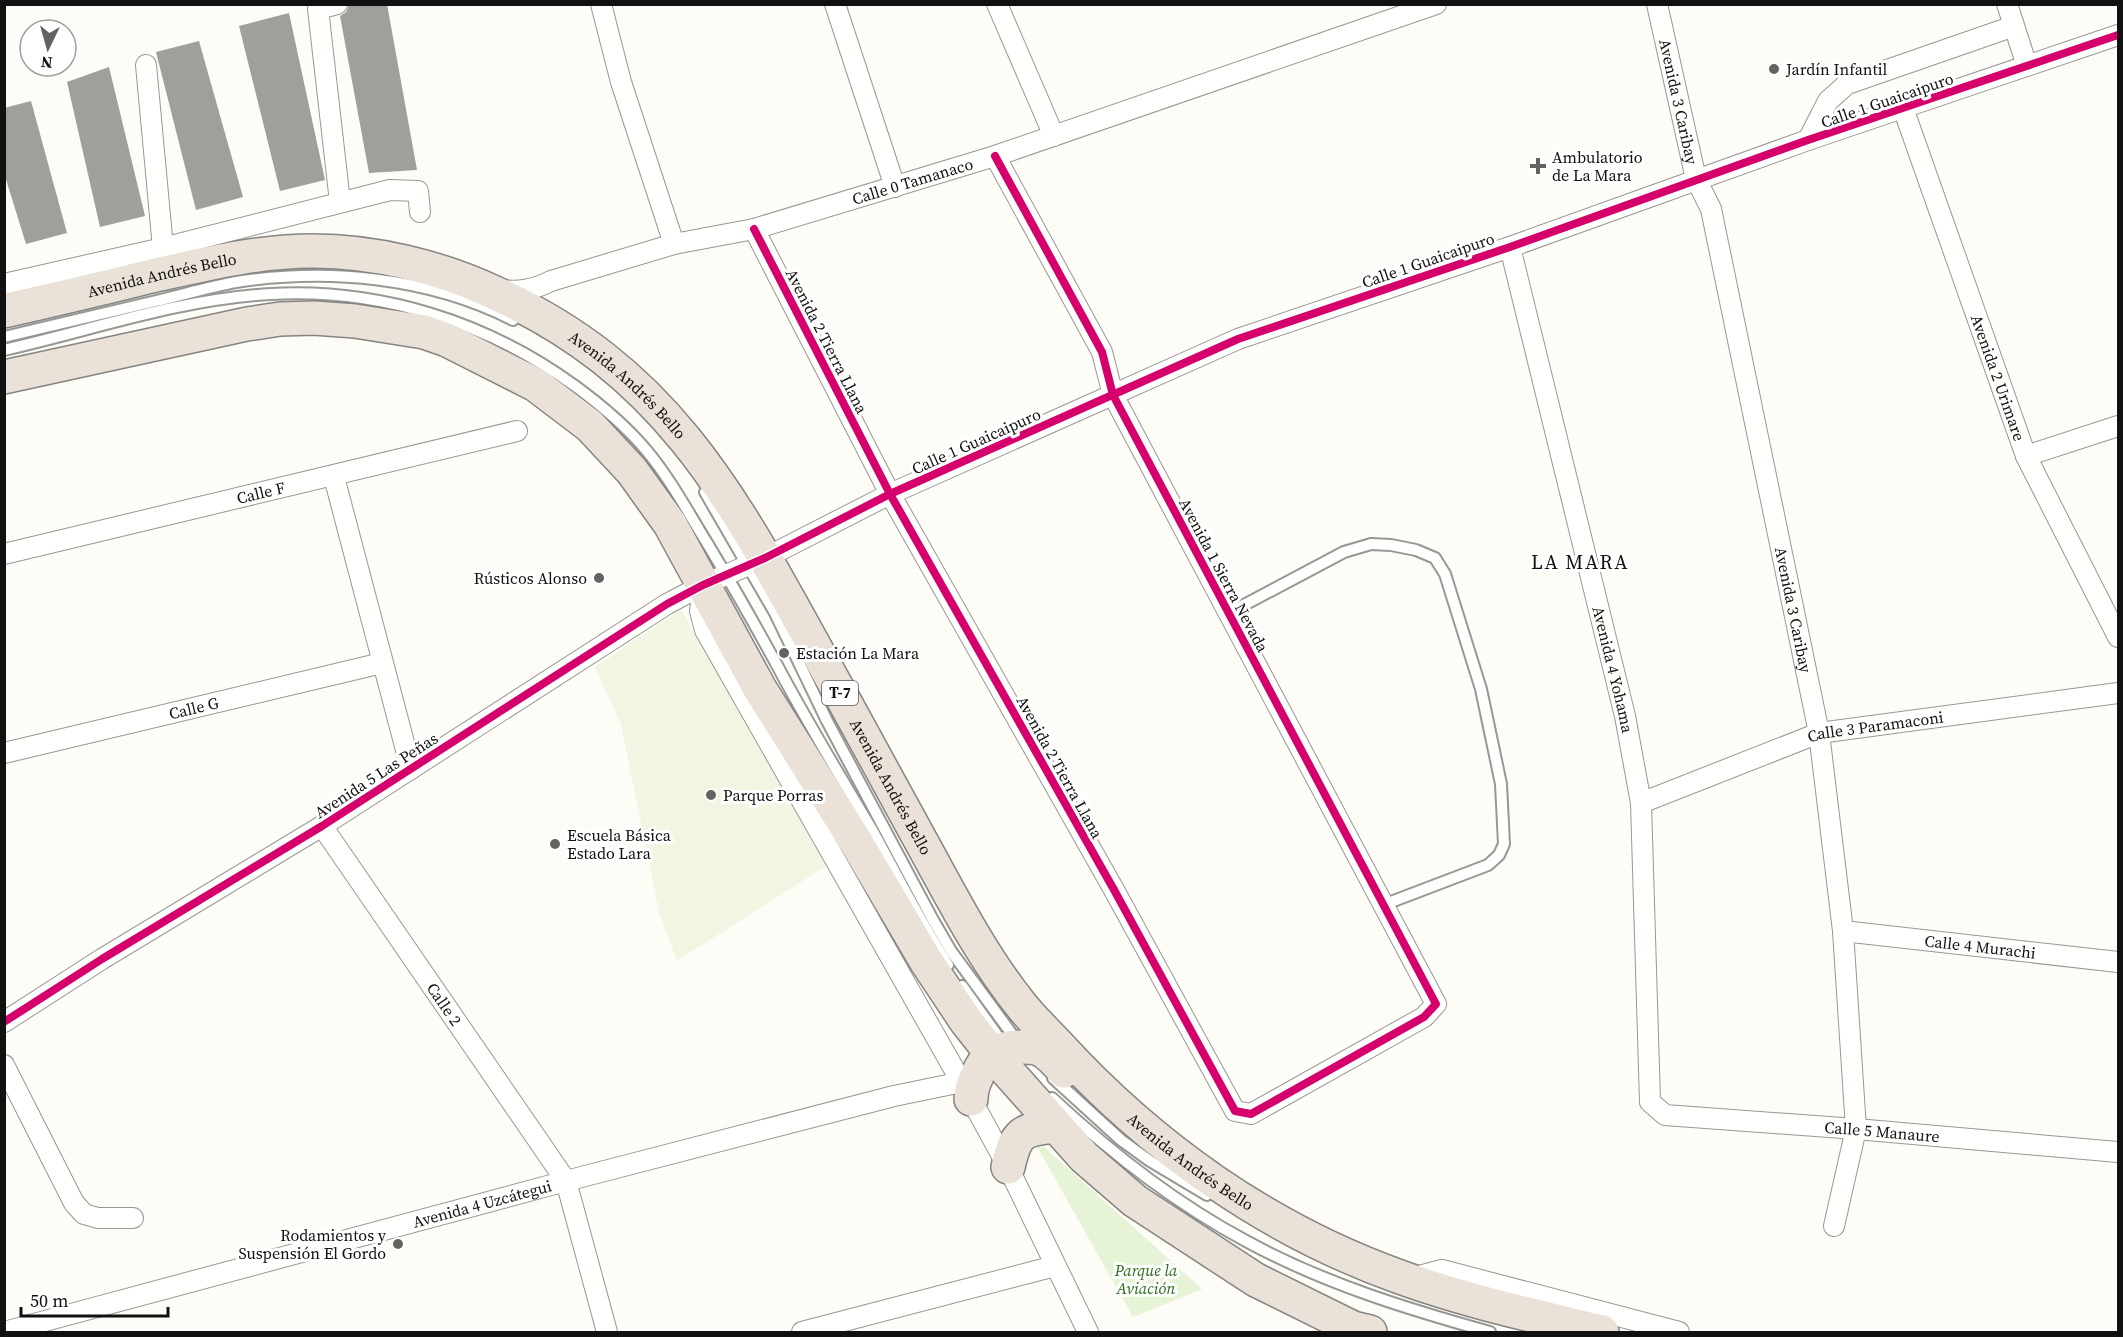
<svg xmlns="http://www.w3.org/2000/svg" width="2123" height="1337" viewBox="0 0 2123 1337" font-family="'Source Serif 4',serif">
	<rect width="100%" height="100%" fill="#fdfcf7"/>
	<polygon fill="#e7f3d7" points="1030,1134 1202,1289 1133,1317"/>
	<polygon fill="#f0f6e1" points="681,609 826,866 677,961 659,912 621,724 595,667"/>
	<g fill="#a19f9c">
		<polygon points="356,4 387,4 417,170 369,173 340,16 346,12 349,5"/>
		<polygon points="289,13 325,180 280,191 239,26"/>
		<polygon points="199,41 243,197 196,210 156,52"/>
		<polygon points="109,67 145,216 100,227 67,82"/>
		<polygon points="31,101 67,233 26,244 4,173 4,108"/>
	</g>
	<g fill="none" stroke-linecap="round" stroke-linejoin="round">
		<g stroke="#979795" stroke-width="14">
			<g id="lane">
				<path d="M4 337C55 325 105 313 156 301 182 295 209 287 236 282 328 268 429 277 513 320"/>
				<path d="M4 350C92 330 180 299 271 294 380 288 487 322 575 386 601 405 626 426 647 451 671 480 688 512 707 543 732 584 755 625 778 667 807 722 840 776 872 830 897 875 920 922 948 965"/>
				<polyline points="705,492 775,613 827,721 933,920 951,951 1017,1041"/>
				<polyline points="1229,613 1344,552 1371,544 1391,545 1416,550 1435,558 1445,574 1481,689 1501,784 1504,844 1499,855 1488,865 1383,905"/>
				<polyline points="962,986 1002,1042"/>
				<polyline points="1053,1078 1121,1140 1150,1161 1207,1195"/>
				<path d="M1052 1098C1111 1153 1175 1203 1246 1241 1323 1283 1407 1309 1490 1332"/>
			</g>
		</g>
		<g stroke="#979795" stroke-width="22">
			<g id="street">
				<polyline points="337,4 318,9 340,202"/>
				<polyline points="601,4 621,82 674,244"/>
				<polyline points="835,4 895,187"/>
				<polyline points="997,4 1054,136"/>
				<path id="s1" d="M1657 4 1696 179 1711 209 1819 733 1843 931 1856 1129 1834 1226"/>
				<polyline points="2007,4 2027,66"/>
				<polyline points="146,65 163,248"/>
				<path id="s2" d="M1903 108 2026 456 2118 637"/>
				<polyline points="1808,140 1828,101 1847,84 2014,26"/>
				<polyline points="754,229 890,494 1113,888 1235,1111 1251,1114 1424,1017 1436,1004 1113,395 1102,352 995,156"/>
				<path id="s3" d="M1510 247 1625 716 1641 803 1650 1102 1665 1115 1856 1129 2118 1152"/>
				<polyline points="4,284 163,248 390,190 418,191 420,212"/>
				<path id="s4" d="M499 290C520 292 533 290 551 281L674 244 754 229 995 156 1436 4"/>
				<polyline points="2026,456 2118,426"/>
				<polyline points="334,477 411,769"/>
				<path id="s5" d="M4 554 517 431"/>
				<polyline points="703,591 700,611 705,630 971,1099 1008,1167 1088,1332"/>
				<path id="s6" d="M4 753 382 663"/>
				<path id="s7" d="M1641 803 1819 733 2118 693"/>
				<path id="s8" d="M322 826 566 1181 607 1332"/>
				<path id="s9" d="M1843 931 2118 962"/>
				<polyline points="4,1022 102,959 322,826 667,604 703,585 765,558 890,494 1238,339 1510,247 1808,140 2118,35"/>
				<polyline points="4,1065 74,1203 84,1214 98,1218 133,1218"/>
				<polyline points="1412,1278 1442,1270 1679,1332"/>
				<path id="s10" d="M4 1332 566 1181 894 1096 962 1082"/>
				<polyline points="802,1332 1055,1266"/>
			</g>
		</g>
		<g stroke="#858482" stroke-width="36">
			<g id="highway">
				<path id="s11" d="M4 311C52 300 100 289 147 277 202 265 256 251 313 251 374 251 440 267 495 293 662 369 728 489 812 642 851 713 889 783 928 854 956 905 984 959 1021 1005 1032 1019 1045 1031 1057 1044 1151 1147 1268 1230 1400 1277 1466 1301 1535 1316 1602 1332"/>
				<polyline points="4,377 247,324 280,319 314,318 355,321 424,332 447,340 536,385 590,426 632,471 670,524 760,689 856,842 926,961 966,1021 992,1054 1084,1157 1135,1201 1256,1280 1353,1328 1370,1332"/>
				<path d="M971 1099C971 1090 973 1084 977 1076 985 1055 998 1047 1020 1047 1028 1047 1037 1047 1043 1051 1051 1056 1058 1064 1064 1071"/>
				<path d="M1008 1167C1016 1132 1022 1129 1056 1126"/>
			</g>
		</g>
		<use href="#lane" stroke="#fffffe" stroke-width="10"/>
		<use href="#street" stroke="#fffffe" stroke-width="20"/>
		<use href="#highway" stroke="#eae1d8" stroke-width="33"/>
		<g stroke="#fff" stroke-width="11">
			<g id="cycleway">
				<polyline points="754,229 890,494 1113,888 1235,1111 1251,1114 1424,1017 1436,1004 1113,395 1102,352 995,156"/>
				<polyline points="4,1022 102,959 322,826 667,604 703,585 765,558 890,494 1238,339 1510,247 1808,140 2118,35"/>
			</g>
		</g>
		<use href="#cycleway" stroke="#d6006c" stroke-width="8"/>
	</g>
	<g fill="#646362" stroke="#fff" stroke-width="2">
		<circle cx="1774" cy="69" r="6"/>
		<path d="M1535 157h6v6h6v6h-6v6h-6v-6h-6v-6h6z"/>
		<circle cx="599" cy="578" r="6"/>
		<circle cx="784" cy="653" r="6"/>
		<circle cx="711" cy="795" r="6"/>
		<circle cx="555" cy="844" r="6"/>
		<circle cx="398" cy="1244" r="6"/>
	</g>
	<g text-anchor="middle" stroke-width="6" stroke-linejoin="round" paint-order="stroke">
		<rect fill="#fff" stroke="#585858" stroke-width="1.5" x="822" y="681" width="36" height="24" rx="4.5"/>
		<g font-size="15" font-weight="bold" fill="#111">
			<text x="840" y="698">T-7</text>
		</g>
		<g font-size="16" fill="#111" stroke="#fff" text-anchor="start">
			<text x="1786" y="75">Jardín Infantil</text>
			<text x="1552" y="163">Ambulatorio<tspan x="1552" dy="18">de La Mara</tspan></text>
			<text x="587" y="584" text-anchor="end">Rústicos Alonso</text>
			<text x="796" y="659">Estación La Mara</text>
			<text x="723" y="801">Parque Porras</text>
			<text x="567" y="841">Escuela Básica<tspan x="567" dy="18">Estado Lara</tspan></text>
			<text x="386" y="1241" text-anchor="end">Rodamientos y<tspan x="386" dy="18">Suspensión El Gordo</tspan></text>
		</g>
		<g font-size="16" fill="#111" stroke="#fff">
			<text transform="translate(1887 100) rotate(-19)" y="6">Calle 1 Guaicaipuro</text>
			<text dy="6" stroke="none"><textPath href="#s1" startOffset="100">Avenida 3 Caribay</textPath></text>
			<text dy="6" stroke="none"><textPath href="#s4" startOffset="429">Calle 0 Tamanaco</textPath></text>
			<text transform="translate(1428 260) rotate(-19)" y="6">Calle 1 Guaicaipuro</text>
			<text dy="6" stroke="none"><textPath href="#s11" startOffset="162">Avenida Andrés Bello</textPath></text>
			<text transform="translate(827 341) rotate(63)" y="6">Avenida 2 Tierra Llana</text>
			<text dy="6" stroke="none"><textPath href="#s2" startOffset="286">Avenida 2 Urimare</textPath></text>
			<text dy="6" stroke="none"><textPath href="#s11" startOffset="666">Avenida Andrés Bello</textPath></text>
			<text transform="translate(976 441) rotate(-24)" y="6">Calle 1 Guaicaipuro</text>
			<text dy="6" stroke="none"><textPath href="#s5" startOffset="264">Calle F</textPath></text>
			<text transform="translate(1224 575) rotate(62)" y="6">Avenida 1 Sierra Nevada</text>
			<text dy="6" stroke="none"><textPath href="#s1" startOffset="622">Avenida 3 Caribay</textPath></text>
			<text dy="6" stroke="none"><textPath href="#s3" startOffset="435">Avenida 4 Yohama</textPath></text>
			<text dy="6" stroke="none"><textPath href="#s6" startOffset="195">Calle G</textPath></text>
			<text dy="6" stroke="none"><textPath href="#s7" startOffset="248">Calle 3 Paramaconi</textPath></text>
			<text transform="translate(1060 767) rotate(61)" y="6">Avenida 2 Tierra Llana</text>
			<text transform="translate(376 775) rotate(-33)" y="6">Avenida 5 Las Peñas</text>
			<text dy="6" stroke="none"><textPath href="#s11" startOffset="1150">Avenida Andrés Bello</textPath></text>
			<text dy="6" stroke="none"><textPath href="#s9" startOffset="138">Calle 4 Murachi</textPath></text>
			<text dy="6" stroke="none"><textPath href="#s8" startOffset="216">Calle 2</textPath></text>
			<text dy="6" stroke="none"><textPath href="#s3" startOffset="1108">Calle 5 Manaure</textPath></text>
			<text dy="6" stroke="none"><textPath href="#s11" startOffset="1636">Avenida Andrés Bello</textPath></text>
			<text dy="6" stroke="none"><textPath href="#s10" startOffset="495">Avenida 4 Uzcátegui</textPath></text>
		</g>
		<g font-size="16" font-style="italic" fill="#2f6b1f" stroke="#fff">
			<text x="1146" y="1276">Parque la<tspan x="1146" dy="18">Aviación</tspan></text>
		</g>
		<g font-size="20" letter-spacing="1.5" fill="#111" stroke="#fff">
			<text x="1580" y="569">LA MARA</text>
		</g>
	</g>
	<rect width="2123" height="1337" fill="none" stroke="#111111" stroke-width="12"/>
	<g transform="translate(48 48) rotate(185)"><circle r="28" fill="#ffffff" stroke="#a0a0a0" stroke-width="1.5"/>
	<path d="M0-4.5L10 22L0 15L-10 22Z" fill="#646362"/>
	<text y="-9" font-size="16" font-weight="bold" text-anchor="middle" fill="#111111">N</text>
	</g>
	<path d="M21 1307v9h147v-9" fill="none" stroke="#111111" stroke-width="3"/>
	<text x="30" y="1307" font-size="18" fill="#111111" stroke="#ffffff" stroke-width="4.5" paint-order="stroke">50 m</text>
</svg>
